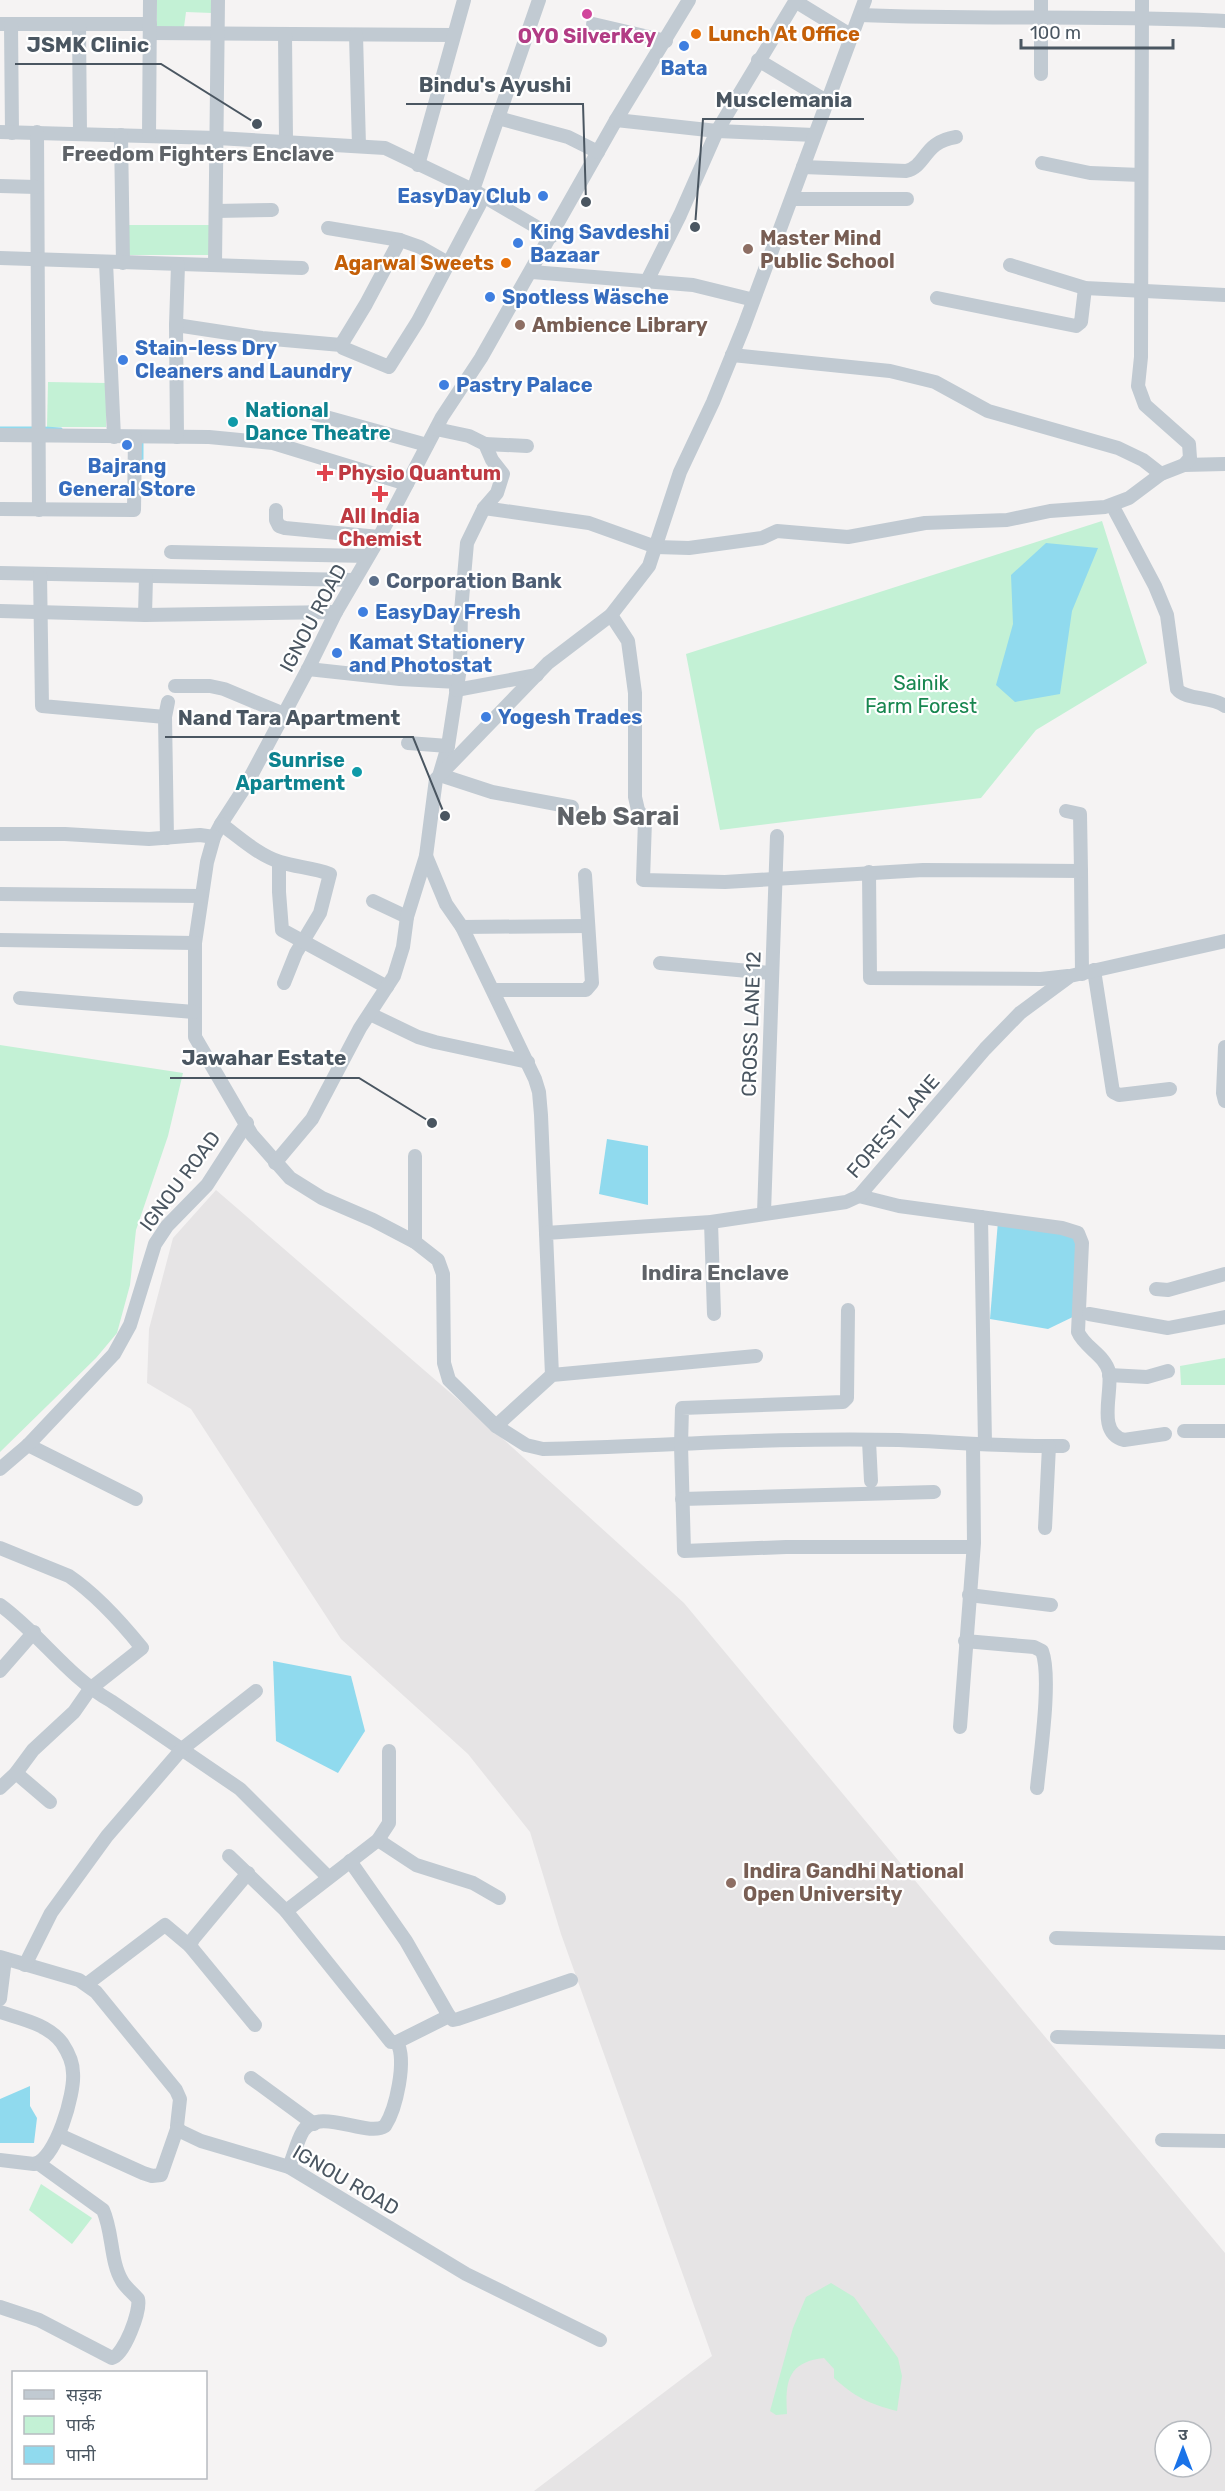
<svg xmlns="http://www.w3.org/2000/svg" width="1225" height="2491" viewBox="0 0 1225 2491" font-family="Rubik,'Noto Sans Devanagari',sans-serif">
	<rect width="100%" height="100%" fill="#f5f3f3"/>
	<path fill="#e6e4e5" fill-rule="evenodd" d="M216 1190 491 1428 684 1603 1225 2253V2491H534L712 2356 561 1934 530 1832 468 1754 341 1639 191 1409 147 1383 149 1329 173 1238ZM1165 2431H1201V2467H1165Z"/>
	<g fill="#c3f1d5">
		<polygon points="157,0 213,0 212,13 186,12 184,27 157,28"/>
		<rect x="128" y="225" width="82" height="30"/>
		<polygon points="48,382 106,383 106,427 47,427"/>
		<polygon points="1102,521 1147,663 1036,730 981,798 720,830 686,654"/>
		<polygon points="0,1045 183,1073 168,1136 136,1230 130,1285 117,1333 96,1358 0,1452"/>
		<polygon points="1225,1358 1225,1385 1181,1385 1180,1366"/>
		<polygon points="41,2184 92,2218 72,2244 29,2210"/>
		<path d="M831 2283 854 2297 898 2358 902 2376 897 2411C869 2404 855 2397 834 2378V2369L824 2358C788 2362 785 2381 787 2414L776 2415 770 2411 793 2328 806 2297Z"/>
	</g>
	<g fill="#90daee">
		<polygon points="1046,543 1098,548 1072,611 1060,694 1015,702 996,685 1013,624 1011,575"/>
		<polygon points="607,1139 648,1146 648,1205 599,1194"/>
		<polygon points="998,1221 1082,1232 1079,1314 1048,1329 990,1319"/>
		<polygon points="273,1661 351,1676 365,1731 338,1773 276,1741"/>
		<polygon points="30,2086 30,2106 37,2118 34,2143 0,2143 0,2099"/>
	</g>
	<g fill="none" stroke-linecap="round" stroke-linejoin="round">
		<g stroke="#90daee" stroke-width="3">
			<polyline points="0,428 34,428"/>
			<polyline points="44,428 61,429"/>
			<polyline points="251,434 263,435"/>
			<polyline points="142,469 142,441"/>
		</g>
		<g stroke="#c1cad2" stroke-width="14">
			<path d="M689 0 616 120 481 358 442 417 374 547 336 612 308 669 245 787 221 824 214 837 207 862 195 943V1037L252 1135 290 1178 322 1198 373 1220 415 1242 438 1260 443 1274 444 1363 449 1380 496 1426 526 1445 543 1449C661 1446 780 1437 899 1440 954 1442 1008 1447 1063 1446"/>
			<polyline points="1041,0 1041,74"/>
			<polyline points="795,1 852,36"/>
			<path d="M860 15C982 20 1103 15 1225 21"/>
			<polyline points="0,24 150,24"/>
			<polyline points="11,24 12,133"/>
			<polyline points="593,24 666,41"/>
			<polyline points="79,25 80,134"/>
			<polyline points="150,33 452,35"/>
			<polyline points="285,34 286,141"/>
			<polyline points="356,35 359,146"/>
			<polyline points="758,60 828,102"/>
			<polyline points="498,118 568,137 598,152"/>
			<polyline points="616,120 717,131 814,135"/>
			<polyline points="0,132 217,138 385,148 473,190 552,236"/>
			<polyline points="37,132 39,510"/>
			<polyline points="121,135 123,263"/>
			<polyline points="149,136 150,0"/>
			<polyline points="1042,163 1090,173 1141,175"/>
			<polyline points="418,165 464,0"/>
			<path d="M803 167 906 171C927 166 923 142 956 137"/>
			<polyline points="0,186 36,187"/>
			<polyline points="473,190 539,0"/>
			<polyline points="792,199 907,199"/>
			<polyline points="216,211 272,210"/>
			<polyline points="328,228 400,240"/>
			<polyline points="0,258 302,268"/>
			<polyline points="106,262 114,437"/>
			<polyline points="215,265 218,0"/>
			<polyline points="1010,265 1085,288 1225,295"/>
			<polyline points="532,272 693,285 750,299"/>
			<polyline points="646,283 680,215 717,131 796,0"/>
			<polyline points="937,298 1076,326 1081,322 1085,288"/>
			<polyline points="176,325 262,338 341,345 343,348 389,367 418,321 483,198"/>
			<polyline points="341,345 366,304 400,240 420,247 448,263"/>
			<polyline points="732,355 890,371 935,382 988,411 1118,448 1143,460 1161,474"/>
			<polyline points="304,411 427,445"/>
			<polyline points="436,429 469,436 485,444 492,460 503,474 497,493 484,508 467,543 461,611 460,668 448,746 440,773"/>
			<polyline points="0,435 209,437 273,443 407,484"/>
			<polyline points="177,437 176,325 178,265"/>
			<polyline points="485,444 527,446"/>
			<polyline points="1184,465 1225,464"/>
			<path d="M1112 505 1155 586 1167 615 1177 689C1185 700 1211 696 1225 706"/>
			<polyline points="484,508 589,523 656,547 689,548 762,538 777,531 848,537 925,523 1007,520 1050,511 1105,507 1129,498 1161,474 1184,465 1190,458 1189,444 1145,405 1138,386 1141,357 1142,0"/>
			<polyline points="0,509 134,510 135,437"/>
			<polyline points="276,510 276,520 279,526 285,528 379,537"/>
			<polyline points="171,552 368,556"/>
			<polyline points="0,573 353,580"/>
			<polyline points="40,574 42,706 165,717 167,838"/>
			<polyline points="0,611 145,615 336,612"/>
			<polyline points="145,615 146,577"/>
			<polyline points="611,615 628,641 635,693 635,797 638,810 645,820 643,880 725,882 923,870 1081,871 1082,974"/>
			<polyline points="308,669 400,679 458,682"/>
			<polyline points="175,686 210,686 224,689 284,714"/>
			<polyline points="456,690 537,675"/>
			<polyline points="165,717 168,702"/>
			<polyline points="408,743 448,746"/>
			<polyline points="440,775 492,792 572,807"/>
			<polyline points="1066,811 1080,814 1081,871"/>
			<path d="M221 824C239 837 258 855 280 862 296 867 313 868 330 874L320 913 296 953 284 983"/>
			<polyline points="0,834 65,834 149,839 200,835 214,837"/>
			<polyline points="426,856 446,904 462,927 535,1079 539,1092 541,1115 546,1233"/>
			<polyline points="279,862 279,892 282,930 387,987"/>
			<polyline points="869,872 870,978 1041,979 1068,976"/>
			<polyline points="0,894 201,896"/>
			<polyline points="373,901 407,917"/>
			<polyline points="462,927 587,926"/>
			<polyline points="0,940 195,943"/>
			<polyline points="660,963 771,973"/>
			<polyline points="1094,970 1113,1092 1119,1095 1170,1089"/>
			<polyline points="494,990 586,990 592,983 585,875"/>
			<polyline points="20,998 194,1012"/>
			<polyline points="370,1014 418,1037 435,1042 528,1062"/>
			<polyline points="1225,1047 1223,1093 1225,1101"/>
			<polyline points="275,1163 312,1119 360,1028 394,976 403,947 407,917 426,856 436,779 548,663 611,615 649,566 680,472 713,402 744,326 865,0"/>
			<path d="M859 1196 899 1206 1062 1228 1078 1233 1082 1243 1078 1332C1084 1347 1105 1355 1109 1372 1113 1392 1096 1433 1124 1440L1165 1434"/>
			<polyline points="764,1213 777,836"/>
			<polyline points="981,1217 985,1444"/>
			<polyline points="711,1222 714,1314"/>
			<polyline points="415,1242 415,1156"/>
			<polyline points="1156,1289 1168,1290 1225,1274"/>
			<polyline points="848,1310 847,1398 843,1402 682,1408 681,1445 684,1551 786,1547 973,1547"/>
			<polyline points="1089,1314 1168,1328 1225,1317"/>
			<polyline points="552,1375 546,1233 711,1222 846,1202 859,1196 985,1049 1020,1013 1070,976 1225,941"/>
			<polyline points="1109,1375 1147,1377 1168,1371"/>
			<polyline points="496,1426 552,1375 756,1356"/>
			<polyline points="1184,1431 1225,1431"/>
			<polyline points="869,1441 871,1481"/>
			<polyline points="28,1445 136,1499"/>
			<polyline points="0,1469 28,1445 114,1354 130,1325 155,1244 167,1226 207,1185 247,1123"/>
			<polyline points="682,1499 934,1492"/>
			<polyline points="1045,1528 1049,1446"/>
			<path d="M0 1548 69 1576C97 1595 121 1622 142 1648L90 1689 74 1712 33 1750 16 1773 0 1788"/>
			<polyline points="969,1595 1051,1605"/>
			<path d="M0 1605C40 1634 68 1677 111 1701L240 1789 328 1877"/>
			<path d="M965 1641 1034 1647 1042 1651C1052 1677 1040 1757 1037 1788"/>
			<polyline points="0,1671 34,1632"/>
			<polyline points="960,1727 974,1543 973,1444"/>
			<polyline points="16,1773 50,1802"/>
			<polyline points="378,1840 416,1865 473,1883 499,1898"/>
			<polyline points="229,1856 286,1911 391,2042 397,2042 449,2016 453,2020 458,2019 571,1980"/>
			<polyline points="350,1861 406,1941 449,2016"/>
			<polyline points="248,1873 193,1939 190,1946 255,2025"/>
			<polyline points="286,1911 378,1840 389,1823 389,1751"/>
			<polyline points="1056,1938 1225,1943"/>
			<polyline points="0,1957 79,1980 96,1992 176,2090 180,2099 177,2126 180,2131 201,2141 289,2167 466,2274 600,2340"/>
			<polyline points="25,1965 51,1913 107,1836 182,1749 256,1691"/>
			<polyline points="87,1984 165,1925 190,1946"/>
			<polyline points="0,1999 5,1959"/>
			<path d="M0 2012C21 2019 48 2024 62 2043 68 2052 73 2063 73 2073 75 2093 56 2160 34 2164L0 2160"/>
			<polyline points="1057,2037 1225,2042"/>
			<polyline points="251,2078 314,2124"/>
			<polyline points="59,2135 143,2173 152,2176 161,2175 177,2129"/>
			<polyline points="1162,2140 1225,2141"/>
			<path d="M289 2167C294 2155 297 2141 303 2131 319 2106 367 2138 385 2126 396 2109 407 2061 397 2042"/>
			<path d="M0 2307 39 2320 112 2358C124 2355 141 2311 138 2299 133 2293 126 2288 122 2281 110 2261 113 2232 103 2210L38 2163"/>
		</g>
	</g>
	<circle fill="#d1479c" stroke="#fff" stroke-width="2" cx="587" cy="14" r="6"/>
	<g fill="#e8710a" stroke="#fff" stroke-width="2">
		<circle cx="696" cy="34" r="6"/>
		<circle cx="506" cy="263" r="6"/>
	</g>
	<g fill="#3f7fe0" stroke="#fff" stroke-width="2">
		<circle cx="684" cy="46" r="6"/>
		<circle cx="543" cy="196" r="6"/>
		<circle cx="518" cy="243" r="6"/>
		<circle cx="490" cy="297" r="6"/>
		<circle cx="123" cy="360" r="6"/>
		<circle cx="444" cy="385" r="6"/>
		<circle cx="127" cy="445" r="6"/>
		<circle cx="363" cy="612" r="6"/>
		<circle cx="337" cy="653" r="6"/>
		<circle cx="486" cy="717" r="6"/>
	</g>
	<g fill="#8d6e63" stroke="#fff" stroke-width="2">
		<circle cx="748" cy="249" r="6"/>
		<circle cx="520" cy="325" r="6"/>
		<circle cx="731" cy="1883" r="6"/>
	</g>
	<g fill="#0f9aa8" stroke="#fff" stroke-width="2">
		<circle cx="233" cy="422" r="6"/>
		<circle cx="357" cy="772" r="6"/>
	</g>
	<g fill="#e0444e" stroke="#fff" stroke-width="2">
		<path d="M322 464h6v6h6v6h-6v6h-6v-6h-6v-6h6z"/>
		<path d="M377 485h6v6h6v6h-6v6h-6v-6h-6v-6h6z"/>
	</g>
	<circle fill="#5c6f8a" stroke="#fff" stroke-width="2" cx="374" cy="581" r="6"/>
	<g text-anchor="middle" stroke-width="4.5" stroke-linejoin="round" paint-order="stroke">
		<g font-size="20" font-weight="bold" fill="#c56008" stroke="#fff" text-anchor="start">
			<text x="708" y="41">Lunch At Office</text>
			<text x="494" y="270" text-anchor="end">Agarwal Sweets</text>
		</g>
		<g font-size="20" font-weight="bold" fill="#b23c85" stroke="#fff">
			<text x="587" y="43">OYO SilverKey</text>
		</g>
		<g font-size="20" font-weight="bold" fill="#366cbe" stroke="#fff" text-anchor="start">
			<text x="684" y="75" text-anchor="middle">Bata</text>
			<text x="531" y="203" text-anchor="end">EasyDay Club</text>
			<text x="530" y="239">King Savdeshi<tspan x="530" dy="23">Bazaar</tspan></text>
			<text x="502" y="304">Spotless Wäsche</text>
			<text x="135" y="355">Stain-less Dry<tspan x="135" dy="23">Cleaners and Laundry</tspan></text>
			<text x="456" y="392">Pastry Palace</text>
			<text x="127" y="473" text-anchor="middle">Bajrang<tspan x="127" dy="23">General Store</tspan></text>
			<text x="375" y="619">EasyDay Fresh</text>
			<text x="349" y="649">Kamat Stationery<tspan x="349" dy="23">and Photostat</tspan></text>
			<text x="498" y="724">Yogesh Trades</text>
		</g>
		<g font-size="20" font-weight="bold" fill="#785e54" stroke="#fff" text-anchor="start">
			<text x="760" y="245">Master Mind<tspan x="760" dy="23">Public School</tspan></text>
			<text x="532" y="332">Ambience Library</text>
			<text x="743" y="1878">Indira Gandhi National<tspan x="743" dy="23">Open University</tspan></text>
		</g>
		<g font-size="20" font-weight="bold" fill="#0d838f" stroke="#fff" text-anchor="start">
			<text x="245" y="417">National<tspan x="245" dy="23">Dance Theatre</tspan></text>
			<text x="345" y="767" text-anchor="end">Sunrise<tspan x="345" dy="23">Apartment</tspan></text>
		</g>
		<g font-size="20" font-weight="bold" fill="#be3a42" stroke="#fff" text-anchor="start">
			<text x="338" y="480">Physio Quantum</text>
			<text x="380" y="523" text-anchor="middle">All India<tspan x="380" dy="23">Chemist</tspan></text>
		</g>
		<g font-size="20" font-weight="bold" fill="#4e5e75" stroke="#fff" text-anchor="start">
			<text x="386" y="588">Corporation Bank</text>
		</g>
		<g font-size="20" fill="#4a5661" stroke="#fff">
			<text transform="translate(313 618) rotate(-62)" y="7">IGNOU ROAD</text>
			<text transform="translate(751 1024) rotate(-88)" y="7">CROSS LANE 12</text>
			<text transform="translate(893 1126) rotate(-49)" y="7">FOREST LANE</text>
			<text transform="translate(180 1181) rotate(-53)" y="7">IGNOU ROAD</text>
			<text transform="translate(346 2180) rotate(30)" y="7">IGNOU ROAD</text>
		</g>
		<g font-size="20" fill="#17864f" stroke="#fff">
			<text x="921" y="690">Sainik<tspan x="921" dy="23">Farm Forest</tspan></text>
		</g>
		<g font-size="21" font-weight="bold" fill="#5f6368" stroke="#fff">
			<text x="198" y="161">Freedom Fighters Enclave</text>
			<text x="715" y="1280">Indira Enclave</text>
		</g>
		<g font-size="26" font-weight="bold" fill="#5f6368" stroke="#fff">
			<text x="618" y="825">Neb Sarai</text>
		</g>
	</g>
	<path fill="none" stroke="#4a5661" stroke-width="2" d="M257 124L161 64H15M586 202L583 104H406M695 227L703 119H864M445 816L413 737H165M432 1123L359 1078H170"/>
	<g fill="#4a5661" stroke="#fff" stroke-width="2">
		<circle cx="257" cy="124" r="6"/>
		<circle cx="586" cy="202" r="6"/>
		<circle cx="695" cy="227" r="6"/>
		<circle cx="445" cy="816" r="6"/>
		<circle cx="432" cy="1123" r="6"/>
	</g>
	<g font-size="21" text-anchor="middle" font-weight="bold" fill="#4a5661" stroke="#fff" stroke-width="4.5" stroke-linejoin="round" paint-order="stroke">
		<text x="88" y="52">JSMK Clinic</text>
		<text x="495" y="92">Bindu's Ayushi</text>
		<text x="784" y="107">Musclemania</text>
		<text x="289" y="725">Nand Tara Apartment</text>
		<text x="264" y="1065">Jawahar Estate</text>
	</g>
	<rect x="12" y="2371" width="195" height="108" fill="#ffffff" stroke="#b7bbc0" stroke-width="1.5"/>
	<rect x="24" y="2390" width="30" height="9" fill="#c1cad2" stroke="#b7bbc0" stroke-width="1.5"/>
	<text x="66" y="2401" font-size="18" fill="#4a5661">सड़क</text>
	<rect x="24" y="2416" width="30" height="18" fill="#c3f1d5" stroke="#b7bbc0" stroke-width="1.5"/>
	<text x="66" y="2431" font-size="18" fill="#4a5661">पार्क</text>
	<rect x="24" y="2446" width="30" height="18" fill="#90daee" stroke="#b7bbc0" stroke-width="1.5"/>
	<text x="66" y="2461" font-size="18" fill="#4a5661">पानी</text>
	<g transform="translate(1183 2449)"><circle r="28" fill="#ffffff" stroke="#b7bbc0" stroke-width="1.5"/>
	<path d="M0-4.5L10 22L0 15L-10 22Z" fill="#1a73e8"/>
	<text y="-9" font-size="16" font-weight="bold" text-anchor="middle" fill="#4a5661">उ</text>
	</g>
	<path d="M1021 39v9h152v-9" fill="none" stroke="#4a5661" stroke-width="3"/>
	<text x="1030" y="39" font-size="18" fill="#4a5661" stroke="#ffffff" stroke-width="4.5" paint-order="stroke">100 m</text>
</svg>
